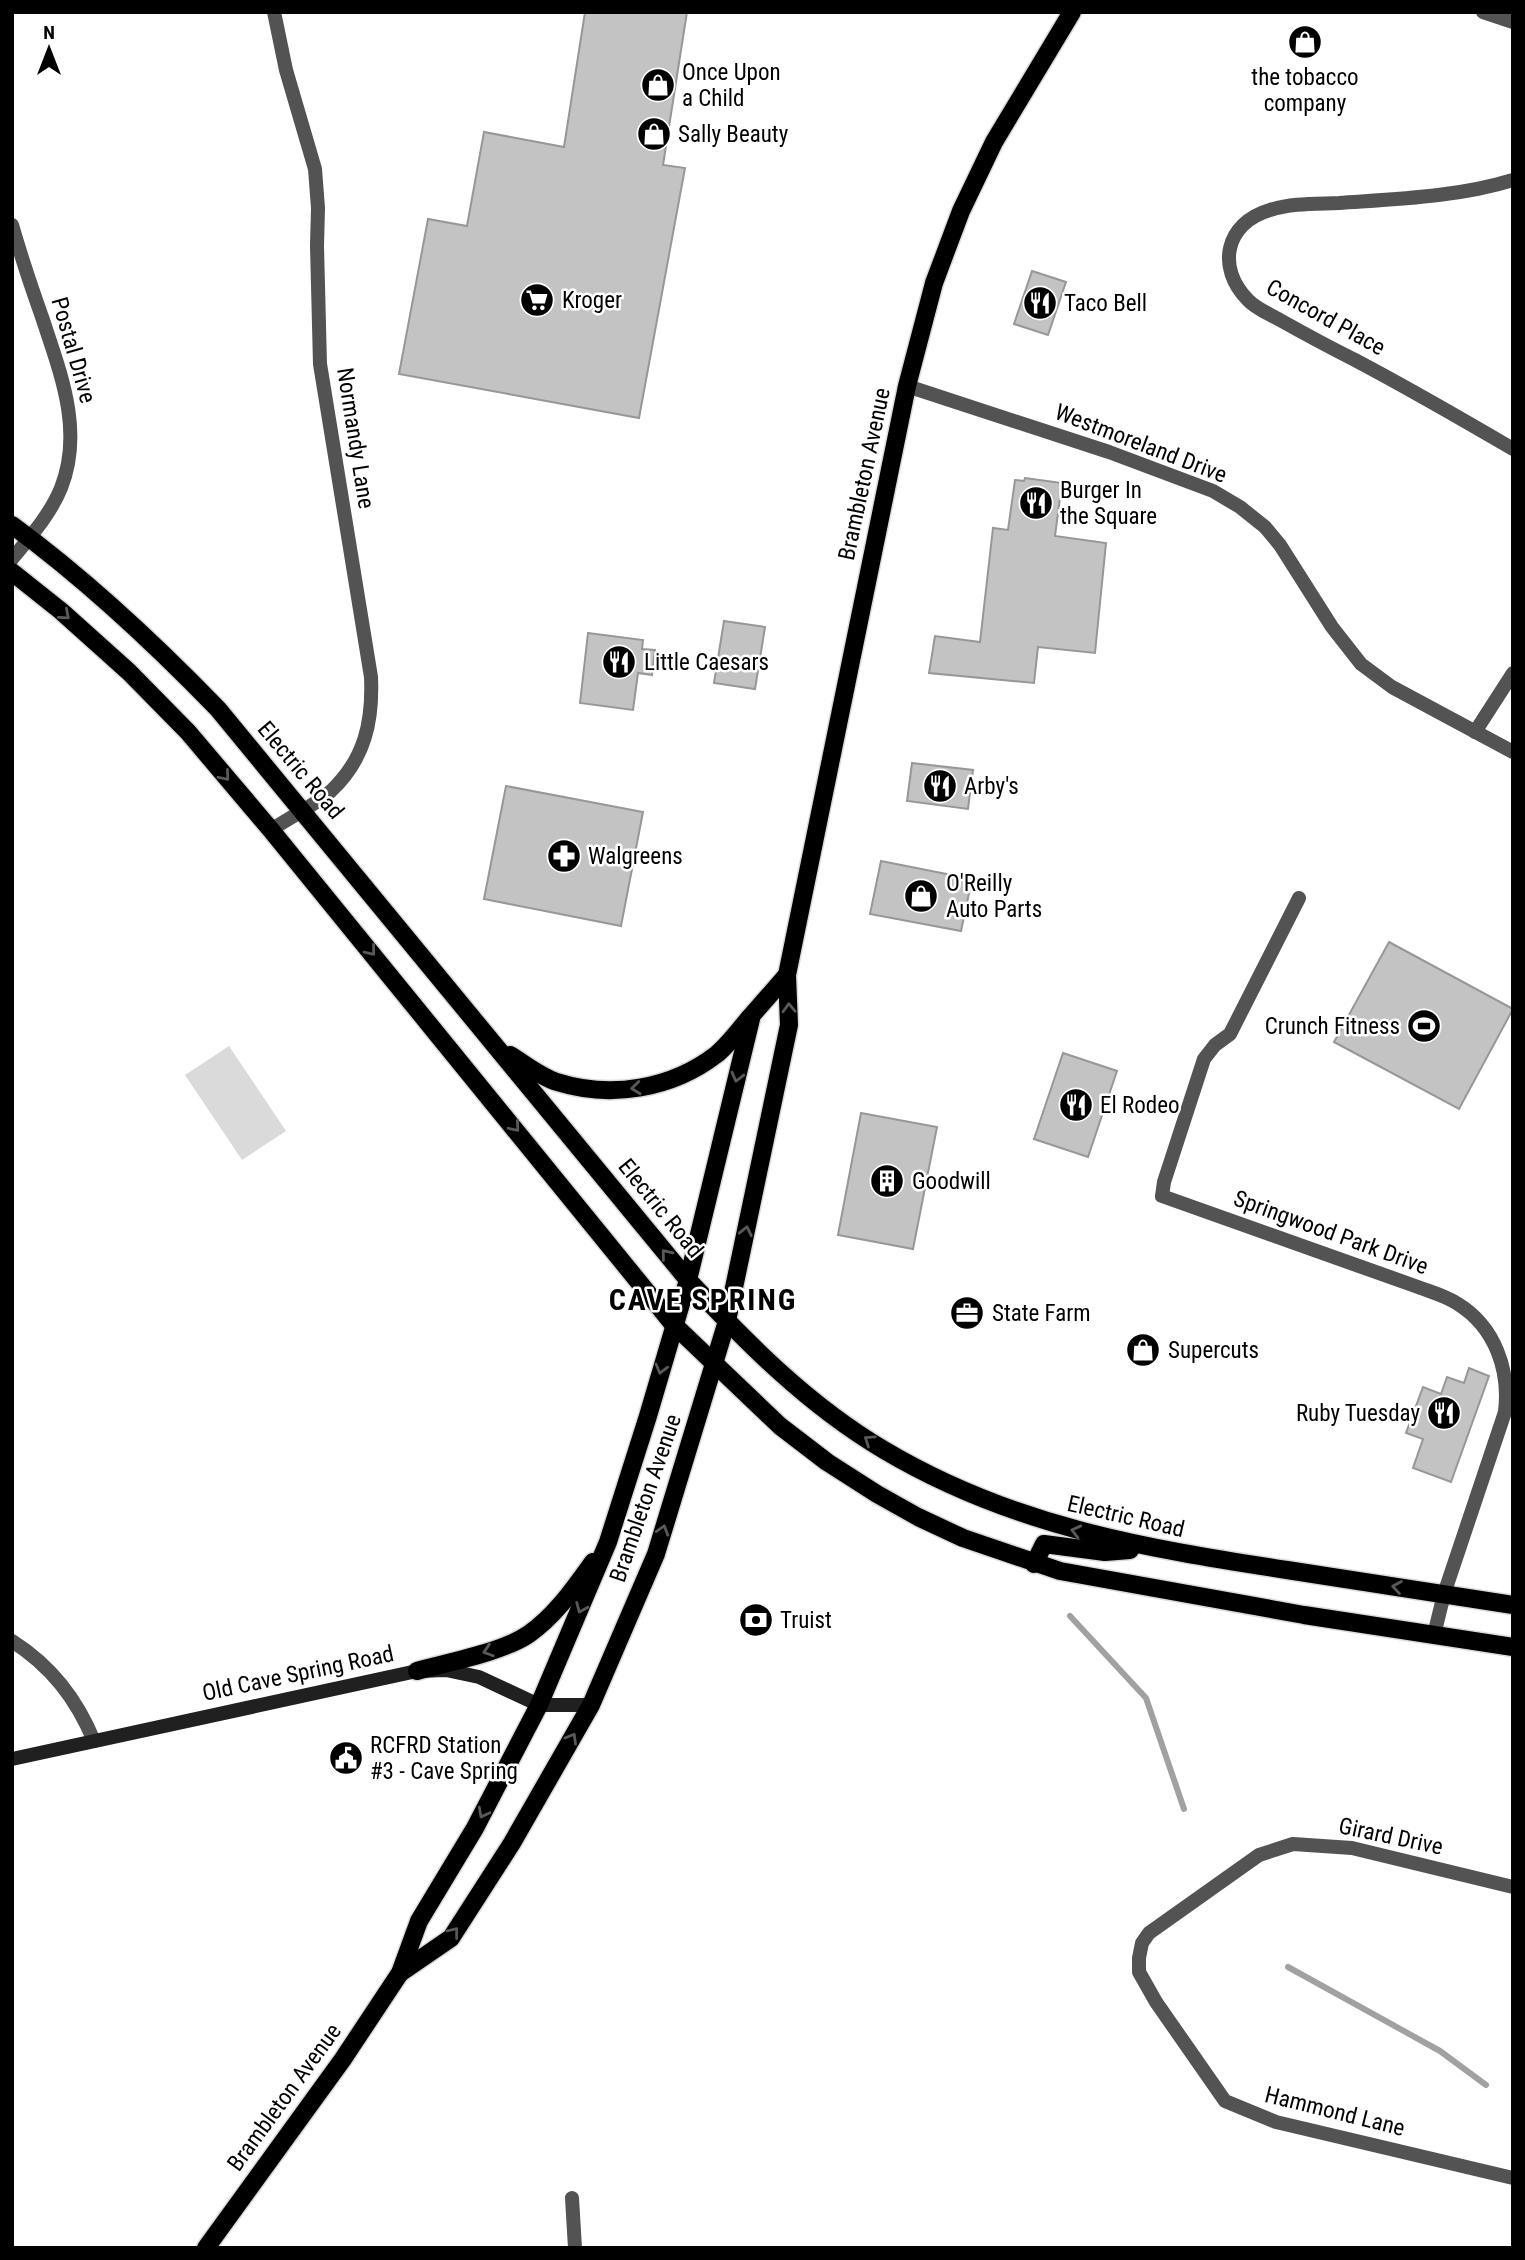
<svg xmlns="http://www.w3.org/2000/svg" width="1525" height="2260" viewBox="0 0 1525 2260" font-family="'Roboto Condensed',sans-serif">
	<rect width="100%" height="100%" fill="#fff"/>
	<polygon fill="#dadada" points="229,1046 286,1131 242,1160 185,1075"/>
	<g fill="none" stroke-linecap="round" stroke-linejoin="round">
		<g stroke="#a1a1a1" stroke-width="6">
			<polyline points="1070,1616 1146,1698 1184,1809"/>
			<polyline points="1288,1967 1440,2051 1486,2085"/>
		</g>
	</g>
	<g fill="#c3c3c3" stroke="#979797" stroke-width="2">
		<polygon points="585,12 687,12 663,165 685,168 639,418 399,374 428,219 467,226 484,132 564,147"/>
		<polygon points="1032,271 1066,282 1048,335 1014,324"/>
		<polygon points="1025,478 1062,483 1055,536 1106,543 1095,653 1038,647 1034,683 929,673 935,636 980,642 993,528 1008,530 1015,480 1024,481"/>
		<polygon points="724,621 765,627 755,689 714,683"/>
		<polygon points="588,633 643,640 642,649 655,650 652,675 638,673 633,710 580,703"/>
		<polygon points="912,763 973,770 968,809 907,801"/>
		<polygon points="506,786 643,812 621,926 484,899"/>
		<polygon points="881,861 972,879 961,931 870,914"/>
		<polygon points="1389,942 1513,1009 1459,1109 1334,1042"/>
		<polygon points="1063,1053 1117,1071 1088,1157 1034,1139"/>
		<polygon points="861,1113 937,1127 913,1249 838,1235"/>
		<polygon points="1469,1368 1489,1376 1451,1482 1413,1468 1423,1439 1406,1433 1423,1387 1441,1394 1447,1377 1464,1383"/>
	</g>
	<g fill="none" stroke-linecap="round" stroke-linejoin="round">
		<g stroke="#dbdbdb" stroke-width="21">
			<g id="primary">
				<path d="M12 525C87 580 154 643 218 709L688 1280C748 1344 808 1405 884 1450 1012 1526 1143 1548 1287 1570 1362 1582 1438 1593 1513 1605"/>
				<polyline points="12,572 61,611 129,672 188,732 271,830 673,1324 780,1426 827,1462 877,1494 918,1517 963,1538 1060,1571 1304,1615 1513,1647"/>
				<path d="M510 1055C525 1064 541 1077 557 1082 611 1099 672 1089 717 1054 729 1044 740 1029 750 1017"/>
				<polyline points="1034,1564 1044,1544 1105,1552 1130,1550"/>
				<path d="M417 1671C449 1662 503 1652 529 1634 556 1615 574 1588 593 1562"/>
				<polyline points="400,1973 451,1938 512,1843 591,1705 656,1554 727,1321 789,1025 787,975 907,386 934,283 961,211 994,142 1072,12"/>
				<polyline points="206,2248 343,2059 400,1973 419,1921 475,1828 539,1705 608,1542 648,1416 688,1280 752,1015 787,975"/>
			</g>
		</g>
		<g stroke="#535353" stroke-width="14">
			<polyline points="1483,12 1513,22"/>
			<path d="M1513 180C1458 197 1396 199 1339 203 1316 204 1292 203 1270 210 1225 223 1216 268 1248 300 1256 309 1270 314 1280 320 1305 334 1329 347 1355 360 1408 388 1460 418 1513 449"/>
			<path d="M12 225C21 256 31 286 42 317 60 372 84 430 61 488 50 515 30 537 12 559"/>
			<polyline points="907,386 1109,452 1213,491 1240,507 1265,527 1280,545 1332,627 1361,664 1392,687 1513,752"/>
			<polyline points="1475,732 1513,673"/>
			<path d="M271 830C290 817 314 806 331 791 365 759 373 721 371 677L320 364 317 246 318 208 315 169 286 70 274 12"/>
			<path d="M1299 898 1230 1034 1215 1045 1204 1059 1164 1182 1162 1196 1418 1287C1431 1292 1446 1296 1458 1304 1495 1327 1510 1370 1505 1412L1444 1594 1434 1635"/>
			<path d="M12 1641C51 1666 76 1698 94 1741"/>
			<polyline points="1513,1887 1352,1848 1293,1844 1259,1855 1149,1933 1142,1943 1139,1958 1139,1972 1156,2002 1225,2101 1276,2122 1513,2178"/>
			<polyline points="572,2198 575,2248"/>
		</g>
		<polyline stroke="#202020" stroke-width="14" points="12,1759 417,1671 446,1670 479,1677 539,1705 591,1705"/>
		<use href="#primary" stroke="#000" stroke-width="18"/>
	</g>
	<defs><path id="oneway-chevron" d="M-2-3.5L2.5 0L-2 3.5" fill="none" stroke-width="1.6" stroke-linecap="round" stroke-linejoin="round" transform="scale(1.75)"/></defs>
	<g stroke="#595959">
		<use href="#oneway-chevron" transform="translate(65 615) rotate(41)"/>
		<use href="#oneway-chevron" transform="translate(225 776) rotate(50)"/>
		<use href="#oneway-chevron" transform="translate(371 951) rotate(51)"/>
		<use href="#oneway-chevron" transform="translate(789 1008) rotate(-92)"/>
		<use href="#oneway-chevron" transform="translate(737 1077) rotate(104)"/>
		<use href="#oneway-chevron" transform="translate(636 1088) rotate(174)"/>
		<use href="#oneway-chevron" transform="translate(515 1127) rotate(50)"/>
		<use href="#oneway-chevron" transform="translate(746 1231) rotate(-78)"/>
		<use href="#oneway-chevron" transform="translate(666 1254) rotate(-129)"/>
		<use href="#oneway-chevron" transform="translate(661 1369) rotate(105)"/>
		<use href="#oneway-chevron" transform="translate(869 1440) rotate(-146)"/>
		<use href="#oneway-chevron" transform="translate(663 1530) rotate(-73)"/>
		<use href="#oneway-chevron" transform="translate(1076 1531) rotate(-166)"/>
		<use href="#oneway-chevron" transform="translate(1397 1587) rotate(-171)"/>
		<use href="#oneway-chevron" transform="translate(581 1608) rotate(113)"/>
		<use href="#oneway-chevron" transform="translate(488 1651) rotate(162)"/>
		<use href="#oneway-chevron" transform="translate(572 1738) rotate(-60)"/>
		<use href="#oneway-chevron" transform="translate(483 1813) rotate(118)"/>
		<use href="#oneway-chevron" transform="translate(454 1932) rotate(-52)"/>
	</g>
	<defs>
		<g id="shop-disc" transform="scale(1.75)"><circle r="9.5" fill="#000" stroke="#fff"/><path d="M-5-2.5h2.3a2.7 3.5 0 0 1 5.4 0H5L5.5 6h-11ZM-1.5-2.5h3a1.5 2.3 0 0 0-3 0Z" fill="#fff"/></g>
		<g id="supermarket-disc" transform="scale(1.75)"><circle r="9.5" fill="#000" stroke="#fff"/><path d="M-6-5.5h2.5l.6 2H6L4.5 2H-2.5L-4.4-4H-6ZM-1.5 3.2a1.3 1.3 0 1 0 .1 0ZM3 3.2a1.3 1.3 0 1 0 .1 0Z" fill="#fff"/></g>
		<g id="restaurant-disc" transform="scale(1.75)"><circle r="9.5" fill="#000" stroke="#fff"/><path d="M-5-6h1v4h1v-4h1v4h1v-4h1v5L-1.5 .5V6h-2V.5L-5-1ZM5-6V6H3V1.5H1.5Q1.5-4 5-6Z" fill="#fff"/></g>
		<g id="pharmacy-disc" transform="scale(1.75)"><circle r="9.5" fill="#000" stroke="#fff"/><path d="M-2-6h4v4h4v4h-4v4h-4v-4h-4v-4h4Z" fill="#fff"/></g>
		<g id="stadium-disc" transform="scale(1.75)"><circle r="9.5" fill="#000" stroke="#fff"/><path d="M0-5a6.5 5 0 1 0 0 10a6.5 5 0 1 0 0-10ZM-3.5-1.8h7v3.6h-7Z" fill="#fff"/></g>
		<g id="building-disc" transform="scale(1.75)"><circle r="9.5" fill="#000" stroke="#fff"/><path d="M-4-6H4V6H1V3H-1V6H-4ZM-2.5-4.3h1.7v1.8h-1.7ZM.8-4.3h1.7v1.8H.8ZM-2.5-1h1.7V.8h-1.7ZM.8-1h1.7V.8H.8Z" fill="#fff"/></g>
		<g id="office-disc" transform="scale(1.75)"><circle r="9.5" fill="#000" stroke="#fff"/><path d="M-6-3h4V-5.5h4V-3h4V5H-6ZM-1-4.5V-3h2v-1.5ZM-6 0V1H6V0Z" fill="#fff"/></g>
		<g id="bank-disc" transform="scale(1.75)"><circle r="9.5" fill="#000" stroke="#fff"/><path d="M-6-4H6V4H-6ZM0-2.3a2.3 2.3 0 1 0 0 4.6a2.3 2.3 0 1 0 0-4.6Z" fill="#fff"/></g>
		<g id="civic-disc" transform="scale(1.75)"><circle r="9.5" fill="#000" stroke="#fff"/><path d="M-.6-6.5H3V-4.5H.6V-3L4-1V1h2V6H-6V1h2V-1L-.6-3ZM-1.2 2.5V6h2.4V2.5Z" fill="#fff"/></g>
	</defs>
	<g fill-rule="evenodd">
		<use href="#shop-disc" x="1305" y="42"/>
		<use href="#shop-disc" x="658" y="85"/>
		<use href="#shop-disc" x="654" y="134"/>
		<use href="#supermarket-disc" x="537" y="300"/>
		<use href="#restaurant-disc" x="1040" y="303"/>
		<use href="#restaurant-disc" x="1036" y="503"/>
		<use href="#restaurant-disc" x="619" y="662"/>
		<use href="#restaurant-disc" x="940" y="786"/>
		<use href="#pharmacy-disc" x="564" y="856"/>
		<use href="#shop-disc" x="921" y="896"/>
		<use href="#stadium-disc" x="1424" y="1026"/>
		<use href="#restaurant-disc" x="1076" y="1105"/>
		<use href="#building-disc" x="887" y="1181"/>
		<use href="#office-disc" x="967" y="1313"/>
		<use href="#shop-disc" x="1143" y="1350"/>
		<use href="#restaurant-disc" x="1444" y="1413"/>
		<use href="#bank-disc" x="756" y="1620"/>
		<use href="#civic-disc" x="346" y="1758"/>
	</g>
	<g text-anchor="middle" stroke-width="5" stroke-linejoin="round" paint-order="stroke">
		<g font-size="23" fill="#000" stroke="#fff" text-anchor="start">
			<text x="682" y="80">Once Upon<tspan x="682" dy="26">a Child</tspan></text>
			<text x="1305" y="85" text-anchor="middle">the tobacco<tspan x="1305" dy="26">company</tspan></text>
			<text x="678" y="142">Sally Beauty</text>
			<text x="562" y="308">Kroger</text>
			<text x="1064" y="311">Taco Bell</text>
			<text x="1060" y="498">Burger In<tspan x="1060" dy="26">the Square</tspan></text>
			<text x="644" y="670">Little Caesars</text>
			<text x="964" y="794">Arby's</text>
			<text x="588" y="864">Walgreens</text>
			<text x="946" y="891">O'Reilly<tspan x="946" dy="26">Auto Parts</tspan></text>
			<text x="1400" y="1034" text-anchor="end">Crunch Fitness</text>
			<text x="1100" y="1113">El Rodeo</text>
			<text x="912" y="1189">Goodwill</text>
			<text x="992" y="1321">State Farm</text>
			<text x="1168" y="1358">Supercuts</text>
			<text x="1420" y="1421" text-anchor="end">Ruby Tuesday</text>
			<text x="780" y="1628">Truist</text>
			<text x="370" y="1753">RCFRD Station<tspan x="370" dy="26">#3 - Cave Spring</tspan></text>
		</g>
		<g font-size="23" fill="#000" stroke="#fff">
			<text transform="translate(1326 317) rotate(29)" y="8">Concord Place</text>
			<text transform="translate(74 350) rotate(74)" y="8">Postal Drive</text>
			<text transform="translate(356 438) rotate(81)" y="8">Normandy Lane</text>
			<text transform="translate(1141 443) rotate(21)" y="8">Westmoreland Drive</text>
			<text transform="translate(864 474) rotate(-78)" y="8">Brambleton Avenue</text>
			<text transform="translate(301 770) rotate(50)" y="8">Electric Road</text>
			<text transform="translate(661 1208) rotate(51)" y="8">Electric Road</text>
			<text transform="translate(1331 1232) rotate(20)" y="8">Springwood Park Drive</text>
			<text transform="translate(645 1498) rotate(-71)" y="8">Brambleton Avenue</text>
			<text transform="translate(1126 1516) rotate(13)" y="8">Electric Road</text>
			<text transform="translate(298 1673) rotate(-12)" y="8">Old Cave Spring Road</text>
			<text transform="translate(1391 1836) rotate(12)" y="8">Girard Drive</text>
			<text transform="translate(284 2097) rotate(-54)" y="8">Brambleton Avenue</text>
			<text transform="translate(1335 2111) rotate(14)" y="8">Hammond Lane</text>
		</g>
		<g font-size="30" font-weight="bold" letter-spacing="2" fill="#000" stroke="#fff">
			<text x="703" y="1310">CAVE SPRING</text>
		</g>
	</g>
	<rect width="1525" height="2260" fill="none" stroke="#000000" stroke-width="28"/>
	<g transform="translate(49 49)" stroke="#ffffff" stroke-width="5" paint-order="stroke">
	<path d="M0-5L12 26L0 18L-12 26Z" fill="#000000"/>
	<text y="-10" font-size="19" font-weight="bold" text-anchor="middle" fill="#000000">N</text>
	</g>
</svg>
